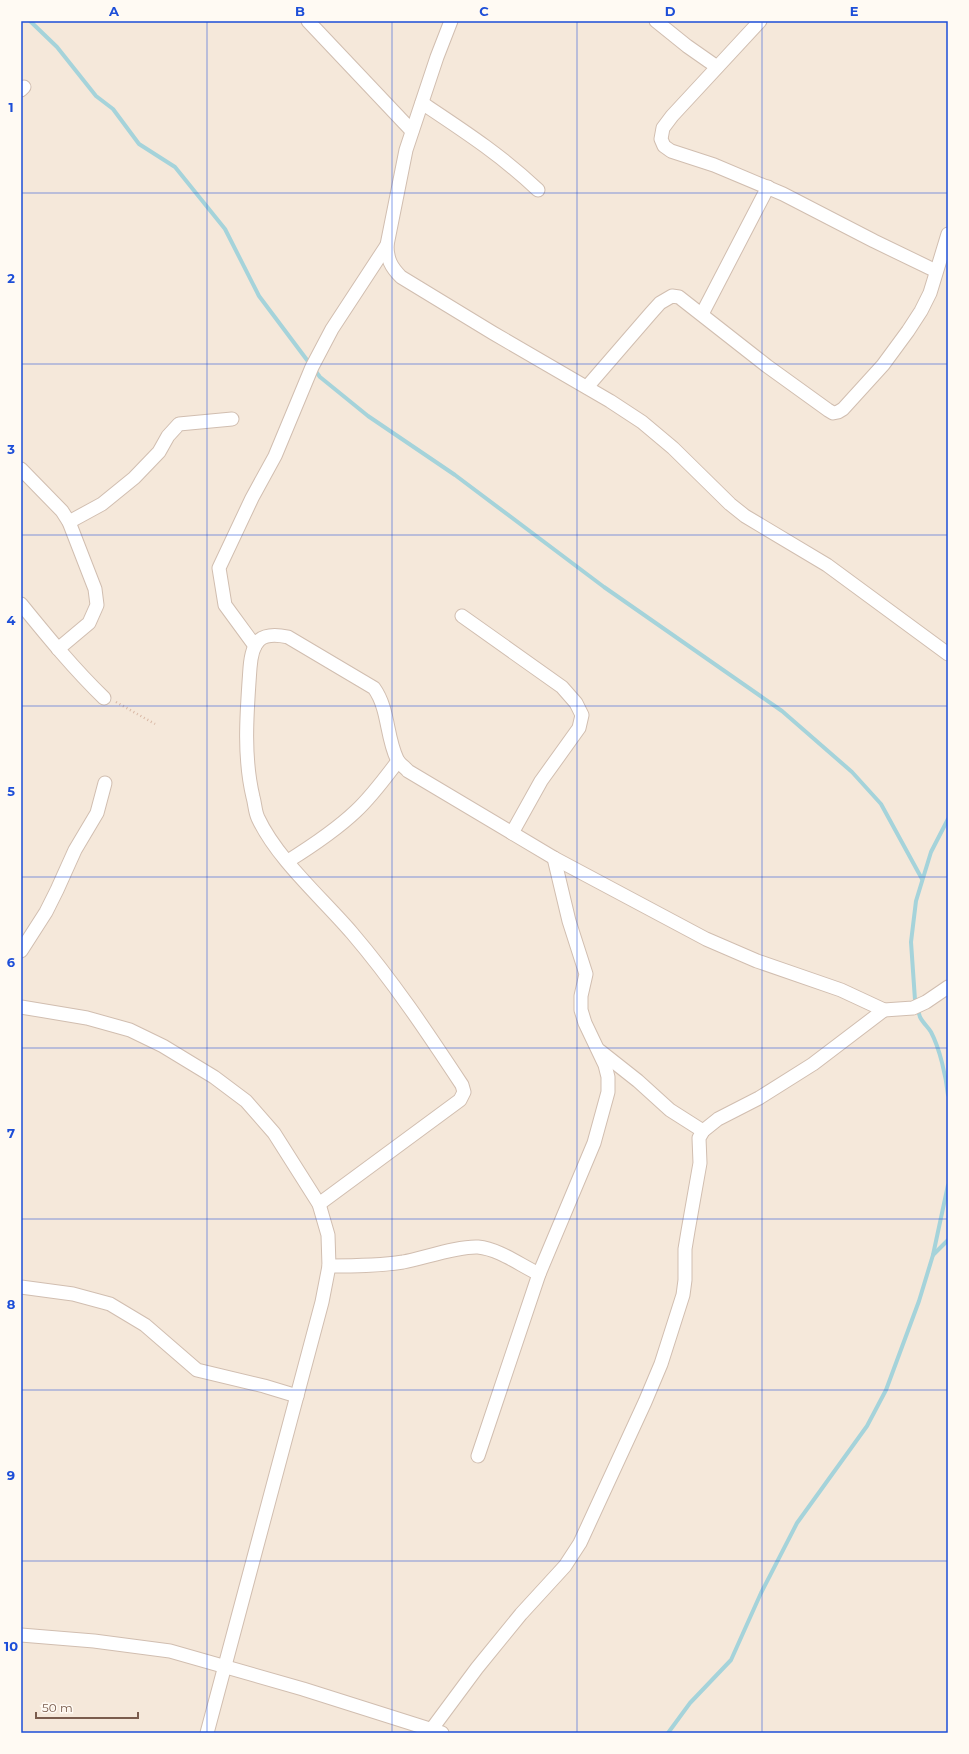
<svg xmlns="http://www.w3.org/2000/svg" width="969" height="1754" viewBox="0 0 969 1754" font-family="Montserrat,sans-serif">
	<rect width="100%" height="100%" fill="#fdf6ec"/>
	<rect fill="#f5e8da" x="21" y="21" width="927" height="1712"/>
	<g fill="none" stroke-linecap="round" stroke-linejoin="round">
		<g stroke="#a5d3da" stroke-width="4">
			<polyline points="30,21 57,47 96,96 113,109 139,144 175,167 225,229 259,296 310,364"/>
			<polyline points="314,369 320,377 368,416 455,475 604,587 782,711 852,772 881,804 922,879"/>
			<path d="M948 819 931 852 916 901 911 942 915 1000C920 1007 917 1010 920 1017 923 1023 928 1027 931 1032 940 1049 946 1077 948 1095"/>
			<polyline points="933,1255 948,1240"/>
			<polyline points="668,1733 690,1703 731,1660 761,1593 797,1523 867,1426 886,1390 919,1301 933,1255 948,1185"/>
		</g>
		<g stroke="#d1beb0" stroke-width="15">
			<g id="minor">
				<polyline points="308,21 412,131"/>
				<path d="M451 21 437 57 406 150 387 245C387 259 391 267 401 277L493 333 610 401 642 422 673 448 730 504 745 516 827 565 948 654"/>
				<polyline points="656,21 687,46 717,67"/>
				<polyline points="760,21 672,116 663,128 661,139 664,146 671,151 714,165 783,194 874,241 936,271"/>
				<polyline points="21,90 24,87"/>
				<path d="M422 103C464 131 501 155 538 190"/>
				<polyline points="702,314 768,187"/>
				<polyline points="587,387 651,313 660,303 672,296 679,297 767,366 828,410 833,413 838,412 843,409 883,365 908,331 921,311 930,293 948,234"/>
				<polyline points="21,469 62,511 69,522 95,589 97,605 89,623 58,649"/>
				<polyline points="69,522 102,504 134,478 159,452 168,436 179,424 232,419"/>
				<path d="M21 604C47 636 74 669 104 698"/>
				<polyline points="462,616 562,687 576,703 582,715 579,728 541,781 512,833"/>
				<polyline points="255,646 225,605 219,568 252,498 275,456 312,367 332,329 387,245"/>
				<path d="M288 861C312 846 335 831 356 811 372 796 385 778 398 761"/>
				<polyline points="21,951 46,912 57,890 75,850 97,813 105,783"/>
				<polyline points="21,1007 87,1018 130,1030 163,1046 214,1077 246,1101 274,1133 319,1204 328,1235 329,1266 322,1302 207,1733"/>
				<polyline points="600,1051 638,1081 670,1110 703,1131"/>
				<path d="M319 1204 460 1100 464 1092 462 1085C427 1032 393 981 352 933 323 899 277 859 258 818 255 812 255 804 253 797 243 755 247 711 250 668 252 641 260 631 288 637L374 688C389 709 386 736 397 759 399 764 405 767 408 771L554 858 706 939 757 961 841 990 884 1010 913 1008 926 1002 948 987"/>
				<path d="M329 1266C354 1266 378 1266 403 1262 424 1258 458 1246 478 1247 499 1249 520 1265 539 1274"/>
				<polyline points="21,1287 73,1294 110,1304 145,1325 197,1370 264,1386 297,1396"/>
				<polyline points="478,1456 539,1274 594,1143 608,1092 608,1077 605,1065 585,1023 581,1010 581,996 586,974 569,921 554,858"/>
				<polyline points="21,1635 94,1641 170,1651 303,1689 442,1733"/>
				<polyline points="431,1730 477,1668 521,1614 565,1566 580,1543 645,1402 661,1364 683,1295 685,1280 685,1249 688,1231 700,1163 699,1138 703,1131 718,1119 759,1098 813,1064 884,1010"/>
			</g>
		</g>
		<polyline stroke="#d9b8a5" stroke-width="2.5" stroke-dasharray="1 3" stroke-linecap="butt" points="116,702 155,724"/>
		<use href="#minor" stroke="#fff" stroke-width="13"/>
	</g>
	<path fill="none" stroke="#1d4ed8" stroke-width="1" stroke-opacity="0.55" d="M207 21V1733M392 21V1733M577 21V1733M762 21V1733M21 193H948M21 364H948M21 535H948M21 706H948M21 877H948M21 1048H948M21 1219H948M21 1390H948M21 1561H948"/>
	<rect width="969" height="1754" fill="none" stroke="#fffaf3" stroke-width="44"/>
	<path d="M36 1712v6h102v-6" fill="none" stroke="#7a5c4d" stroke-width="2"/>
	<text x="42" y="1712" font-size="12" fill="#7a5c4d" stroke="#fffaf3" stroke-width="3" paint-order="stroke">50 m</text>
	<rect x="22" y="22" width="925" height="1710" fill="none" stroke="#1d4ed8" stroke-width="1.5"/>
	<g font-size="13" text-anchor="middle" font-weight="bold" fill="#1d4ed8">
		<text x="114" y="16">A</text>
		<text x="300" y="16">B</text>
		<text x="484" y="16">C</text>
		<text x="670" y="16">D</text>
		<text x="854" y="16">E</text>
		<text x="11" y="112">1</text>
		<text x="11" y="283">2</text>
		<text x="11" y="454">3</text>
		<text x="11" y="625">4</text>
		<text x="11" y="796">5</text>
		<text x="11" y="967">6</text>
		<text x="11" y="1138">7</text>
		<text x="11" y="1309">8</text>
		<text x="11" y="1480">9</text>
		<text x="11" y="1651">10</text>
	</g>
</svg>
